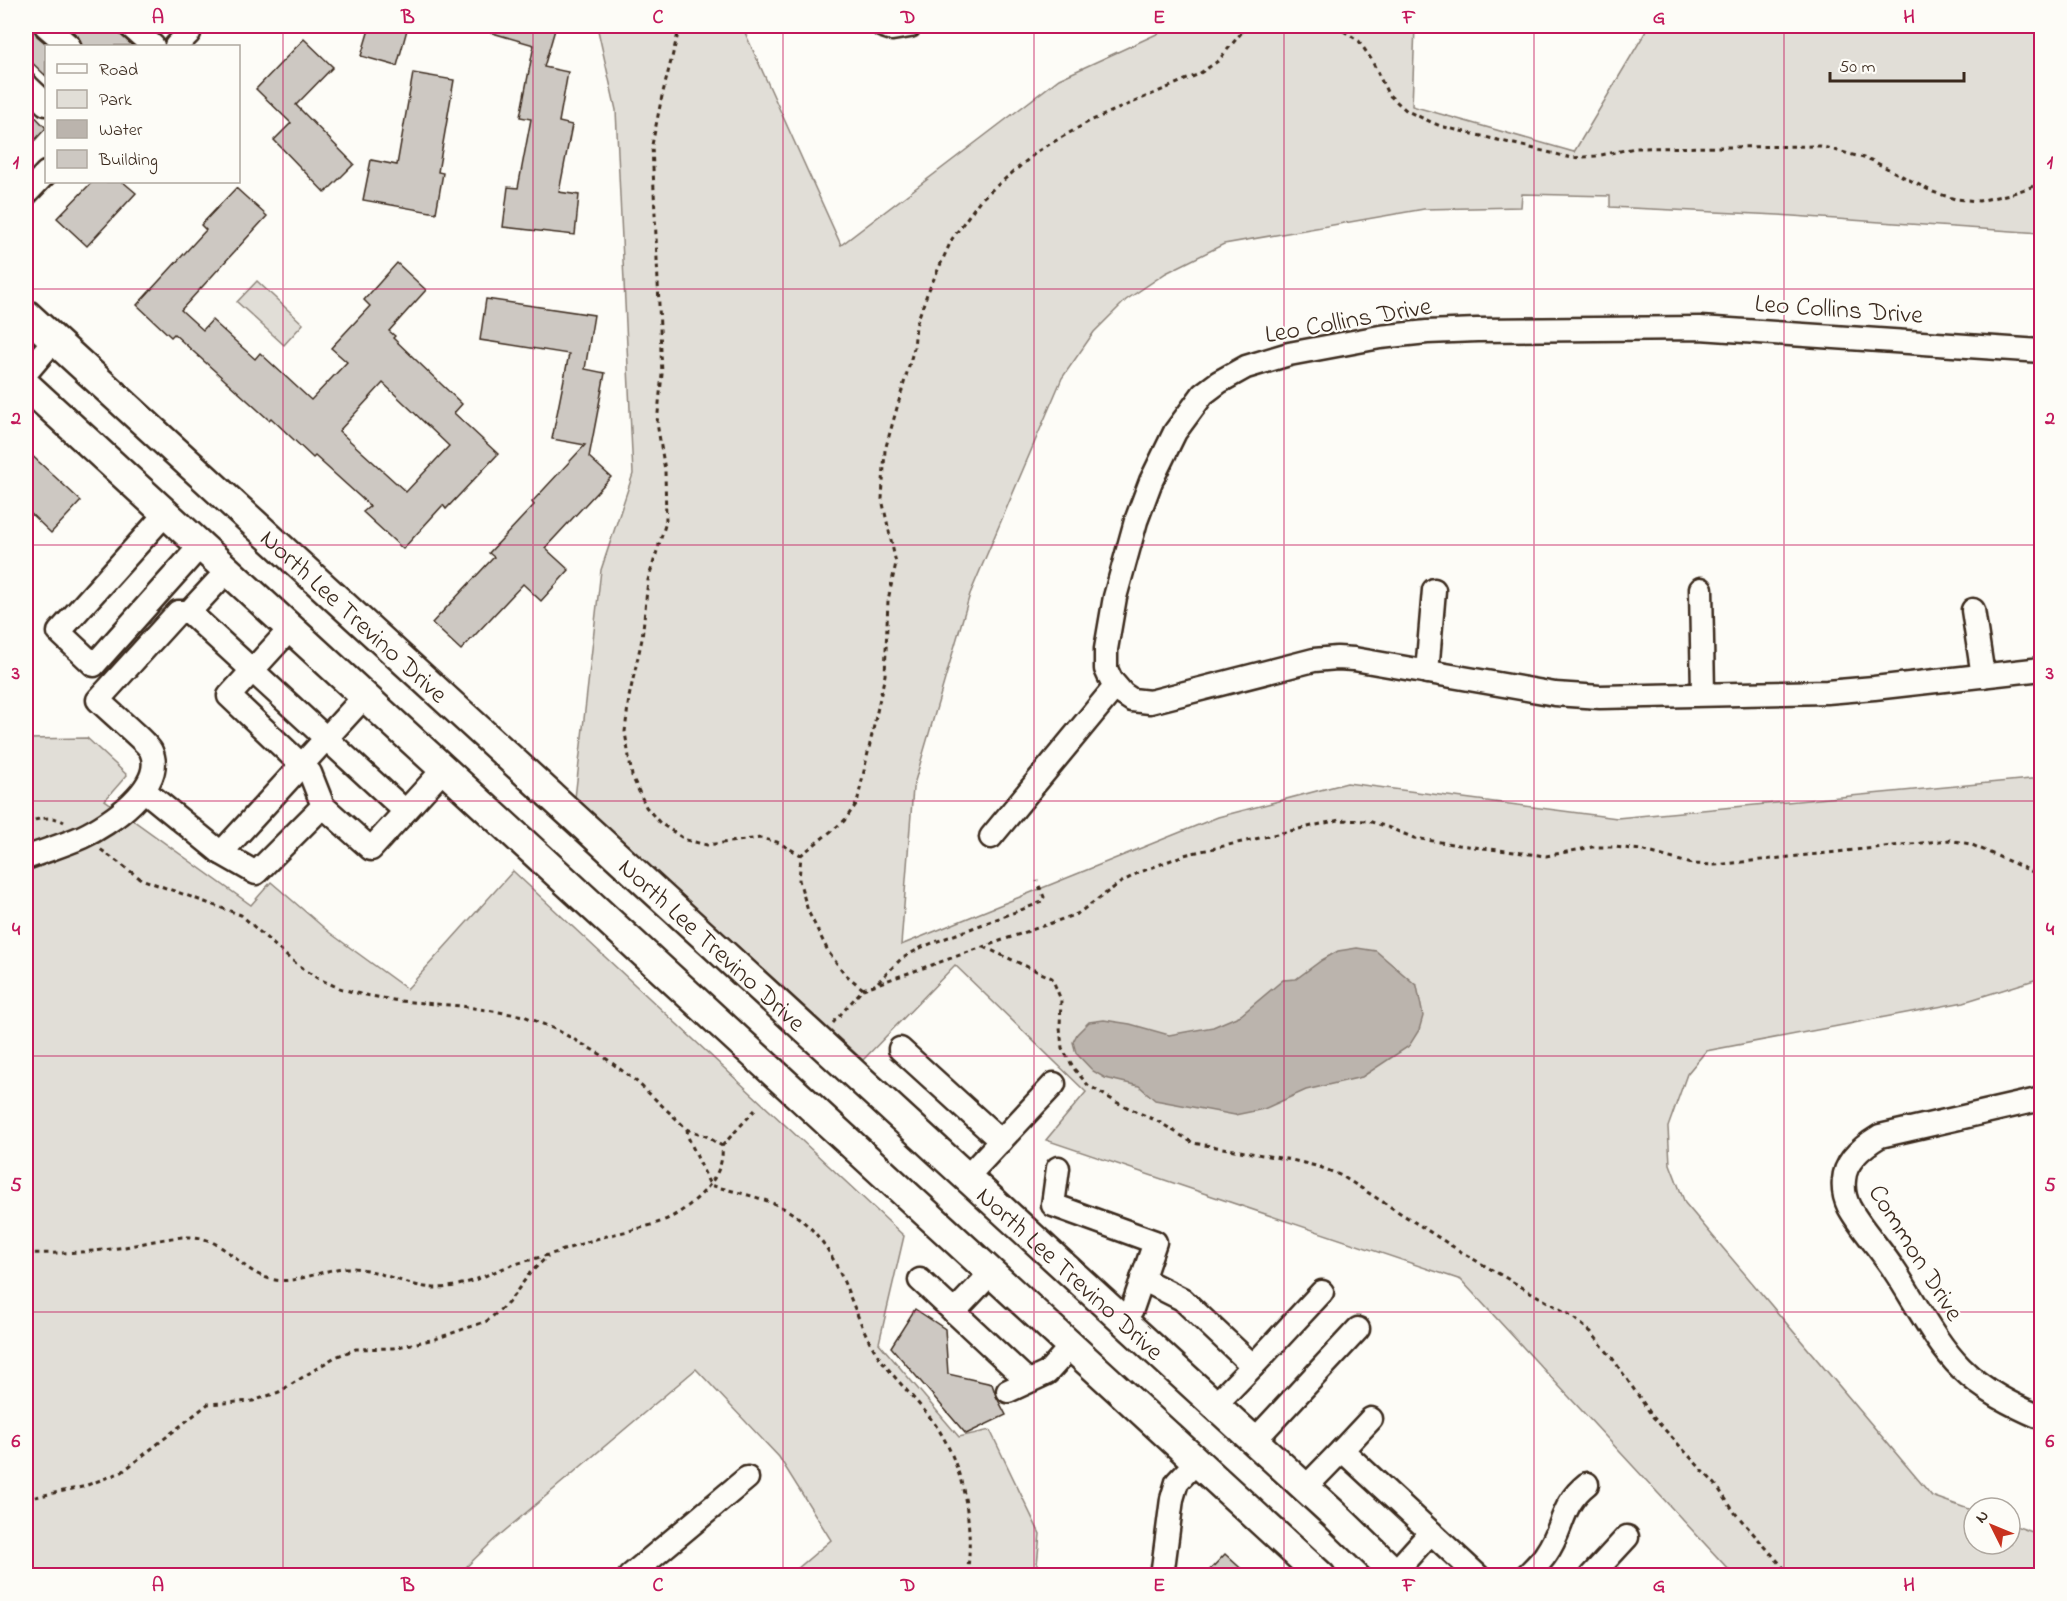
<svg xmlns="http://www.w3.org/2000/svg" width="2067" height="1601" viewBox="0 0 2067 1601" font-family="'Indie Flower',sans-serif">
	<rect width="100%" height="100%" fill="#fdfcf7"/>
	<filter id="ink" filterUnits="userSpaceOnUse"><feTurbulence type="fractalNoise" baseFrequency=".0167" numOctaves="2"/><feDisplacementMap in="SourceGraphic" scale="12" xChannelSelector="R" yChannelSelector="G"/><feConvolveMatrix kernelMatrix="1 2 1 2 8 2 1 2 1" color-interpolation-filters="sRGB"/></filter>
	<g filter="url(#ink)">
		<g fill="#e1ded7" stroke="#8e847a" stroke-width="1.5">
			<polygon points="597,26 742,26 841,245 1059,79 1174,26 1415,26 1412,106 1574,152 1649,26 2041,26 2041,233 1778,215 1610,207 1610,196 1522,194 1521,207 1424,209 1224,244 1166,273 1126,300 1094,332 1062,378 970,594 913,788 901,945 1218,817 1347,783 1617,818 2041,778 2041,978 1964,1002 1706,1051 1687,1074 1668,1127 1670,1164 1685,1203 1932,1496 1974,1511 1974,1544 2010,1544 2010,1524 2041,1535 2041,1575 1725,1575 1730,1571 1461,1280 1046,1140 1086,1092 955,965 863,1060 575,798 601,570 633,474 616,110"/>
			<polygon points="257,281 303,324 284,345 237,302"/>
			<polygon points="87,738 127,775 105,800 251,905 271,882 330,933 407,989 513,871 904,1236 879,1343 959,1437 990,1430 1040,1534 1036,1575 790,1575 831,1540 779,1457 696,1369 495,1539 458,1575 26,1575 26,739"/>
		</g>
		<polygon fill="#bbb4ad" stroke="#887d74" stroke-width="1.5" points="1357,948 1376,951 1417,986 1423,1016 1419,1030 1409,1046 1362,1077 1306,1090 1264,1109 1235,1115 1155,1100 1139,1086 1105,1078 1093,1071 1076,1053 1073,1042 1077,1034 1089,1022 1104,1020 1130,1024 1169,1035 1213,1027 1241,1015 1283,980 1296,979 1322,960 1338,951"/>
		<g fill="#cdc8c2" stroke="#3b2a1e" stroke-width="1.5" fill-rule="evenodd">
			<polygon points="26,26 33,26 37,36 49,46 46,46 46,76 26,57"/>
			<polygon points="66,26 111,26 133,46 82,46 78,36"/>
			<polygon points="370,26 408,26 397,66 361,56"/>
			<polygon points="483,26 556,26 544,67 568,72 559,122 572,125 559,192 579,195 575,235 503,227 508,187 518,188 531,119 520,117 534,45 482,30"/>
			<polygon points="304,39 333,67 296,105 354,164 325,193 274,140 291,123 256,89"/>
			<polygon points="413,73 454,80 438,172 443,173 436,213 363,200 371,160 397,165"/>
			<polygon points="26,107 46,128 26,150"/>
			<polygon points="92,182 123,182 136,193 87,246 57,218"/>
			<path d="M236 188 267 216 181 310 203 330 212 320 255 359 260 353 311 400 347 362 331 348 370 306 364 300 397 263 426 290 389 331 395 336 393 338 462 404 454 413 498 454 446 509 443 505 403 549 363 512 370 506 315 456 313 458 271 418 269 420 174 334 171 337 137 305 206 230 201 225ZM383 383 449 446 406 492 339 431Z"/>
			<polygon points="486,299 594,315 585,369 605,373 589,457 611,477 545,548 569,570 541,601 523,584 461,650 432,623 494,557 489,553 534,505 532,502 585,445 552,439 569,354 480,340"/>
			<polygon points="26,450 81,501 51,533 26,509"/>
			<polygon points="915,1309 945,1329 948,1374 992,1384 996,1396 1006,1415 966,1434 891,1347"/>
			<polygon points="1225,1554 1248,1575 1205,1575"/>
		</g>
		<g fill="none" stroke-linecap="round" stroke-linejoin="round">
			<g stroke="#3b2a1e" stroke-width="27">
				<g id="minor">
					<polyline points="46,26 69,46"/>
					<polyline points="130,26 153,46"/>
					<polyline points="883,26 892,29 910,26"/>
					<polyline points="176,46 189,33"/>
					<polyline points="26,85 46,104"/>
					<polyline points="26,194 46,173"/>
					<polyline points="2042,351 1700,328 1477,330 1427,332 1380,337 1289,354 1246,367 1219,382 1203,394 1175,432 1151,481 1136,521 1115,597 1106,649 1106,669 1111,680 1123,694 1132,700 1150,702 1314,660 1337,658 1354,659 1555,694 1600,697 1827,692 1874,688 2042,669"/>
					<polyline points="26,373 54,340"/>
					<polyline points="166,513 59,632 94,665 201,545"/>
					<polyline points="1701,589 1703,693"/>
					<polyline points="1973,610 1983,676"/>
					<polyline points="189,612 228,570"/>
					<polyline points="291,628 229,696 310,773 323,806 371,849 444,769"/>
					<polyline points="1427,672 1434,590"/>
					<polyline points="145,791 221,853 256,873 323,806"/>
					<polyline points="991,837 1115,687"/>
					<polyline points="221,853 365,696"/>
					<path d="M26 858C44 851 64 845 82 837 108 825 167 786 151 751 148 744 107 709 98 700L178 612H189L405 811"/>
					<polyline points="900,1049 1001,1141"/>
					<path d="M2042 1099 1880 1136C1865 1145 1845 1160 1844 1180 1843 1189 1845 1199 1849 1207 1861 1229 1880 1248 1894 1270 1915 1301 1934 1341 1961 1368 1984 1391 2012 1405 2042 1418"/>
					<polyline points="1058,1168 1053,1205 1155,1242 1132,1309 1122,1321"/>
					<polyline points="966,1178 1054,1084"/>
					<polyline points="1142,1279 1182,1299 1253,1366 1322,1292"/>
					<polyline points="920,1280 1028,1381"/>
					<polyline points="954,1312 992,1272"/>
					<polyline points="1008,1391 1047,1373 1072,1345"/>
					<polyline points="1215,1405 1253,1366"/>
					<polyline points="1254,1441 1358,1329"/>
					<polyline points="1342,1450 1371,1419"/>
					<polyline points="1305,1488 1342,1450 1478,1576"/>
					<polyline points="1395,1572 1431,1532"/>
					<polyline points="630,1576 747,1478"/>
					<polyline points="1162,1576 1172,1499 1177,1482 1197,1461"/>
					<path d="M1526 1576C1533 1569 1541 1562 1546 1554 1564 1529 1560 1505 1587 1484"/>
					<polyline points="1591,1576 1627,1537"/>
				</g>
			</g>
			<g stroke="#3b2a1e" stroke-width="33">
				<g id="major">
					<path id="s1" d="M26 314 1336 1516 1398 1576"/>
					<polyline points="26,385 1321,1576"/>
				</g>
			</g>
			<g stroke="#3b2a1e" stroke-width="3" stroke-dasharray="4.5 4.5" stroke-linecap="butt">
				<polyline points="680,26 662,96 652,145 662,374 657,423 665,470 666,522 648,580 642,639 629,697 625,732 632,776 646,807 660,823 686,840 707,845 760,838 777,842 801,855"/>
				<polyline points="1336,26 1359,41 1371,59 1388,94 1407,111 1440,126 1572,158 1596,156 1635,148 1820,146 1871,160 1933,192 1955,199 1979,201 2010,194 2034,186 2042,180"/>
				<path d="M26 822C38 819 52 815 64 822"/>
				<polyline points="984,947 1052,978 1061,1000 1060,1027 1062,1048 1075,1070 1088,1085 1116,1102 1161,1123 1193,1143 1292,1160 1320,1167 1342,1176 1463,1253 1570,1315 1591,1332 1613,1359 1653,1417 1716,1485 1735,1513 1791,1576"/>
				<polyline points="878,982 901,959 922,947 1042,902 1044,897 1037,881"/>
				<polyline points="863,989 845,974 829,953 808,911 799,880 801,855 844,821 857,803 885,675 888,600 896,563 882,499 885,450 914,348 916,325 927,294 952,239 980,200 1038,151 1090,121 1199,74 1218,61 1247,26"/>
				<polyline points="833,1023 863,989 1077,914 1120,883 1138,873 1184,855 1339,820 1368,821 1385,826 1414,838 1459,845 1546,856 1592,847 1614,847 1641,850 1692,864 1715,865 1949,840 1970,844 2042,876"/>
				<path d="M687 1129 688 1137 710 1185C745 1195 779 1199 806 1224 841 1255 849 1304 871 1344 889 1376 919 1400 939 1430 965 1472 974 1527 967 1576"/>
				<polyline points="722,1146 755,1110"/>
				<path d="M26 1253C58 1254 93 1252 125 1247 146 1243 171 1236 193 1237 227 1239 242 1275 275 1280 300 1284 325 1267 351 1268 384 1269 414 1293 448 1287 470 1284 490 1273 512 1265 525 1261 538 1258 551 1254 568 1249 585 1242 603 1237 629 1230 662 1226 684 1209 704 1194 725 1173 722 1146L706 1136 687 1129 637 1082 600 1054 557 1030 524 1016 461 1006 399 1001 360 994 339 988 317 978 290 959 241 915 141 879 100 849"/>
				<polyline points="26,1499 82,1487 122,1472 208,1404 253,1401 279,1392 335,1357 356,1349 393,1348 435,1339 487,1321 508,1303 530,1273 548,1256"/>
			</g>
			<use href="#minor" stroke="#fdfcf7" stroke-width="22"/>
			<use href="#major" stroke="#fdfcf7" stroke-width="28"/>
		</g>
	</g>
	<path fill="none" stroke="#c2185b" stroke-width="1.5" stroke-opacity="0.55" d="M283 26V1576M533 26V1576M783 26V1576M1034 26V1576M1284 26V1576M1534 26V1576M1784 26V1576M26 289H2042M26 545H2042M26 801H2042M26 1056H2042M26 1312H2042"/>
	<g text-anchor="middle" stroke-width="4.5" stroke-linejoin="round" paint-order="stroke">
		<g font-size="26" fill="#3b2a1e" stroke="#fdfcf7">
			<text transform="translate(1839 308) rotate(4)" y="9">Leo Collins Drive</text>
			<text transform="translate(1348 319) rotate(-10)" y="9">Leo Collins Drive</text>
			<text dy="9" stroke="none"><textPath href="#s1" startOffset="446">North Lee Trevino Drive</textPath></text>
			<text dy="9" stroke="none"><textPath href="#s1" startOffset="932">North Lee Trevino Drive</textPath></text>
			<text transform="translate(1917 1252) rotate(58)" y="9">Common Drive</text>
			<text dy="9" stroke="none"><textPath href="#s1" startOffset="1418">North Lee Trevino Drive</textPath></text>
		</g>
	</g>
	<rect width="2067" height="1601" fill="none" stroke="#fdfcf7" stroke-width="66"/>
	<rect x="45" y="45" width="195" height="138" fill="#fdfcf7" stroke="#afa8a0" stroke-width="1.5"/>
	<rect x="57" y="64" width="30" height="9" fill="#fdfcf7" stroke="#afa8a0" stroke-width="1.5"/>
	<text x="99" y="75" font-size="18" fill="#3b2a1e">Road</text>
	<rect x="57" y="90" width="30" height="18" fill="#e1ded7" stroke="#afa8a0" stroke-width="1.5"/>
	<text x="99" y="105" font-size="18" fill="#3b2a1e">Park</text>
	<rect x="57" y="120" width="30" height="18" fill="#bbb4ad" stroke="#afa8a0" stroke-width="1.5"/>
	<text x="99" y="135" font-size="18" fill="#3b2a1e">Water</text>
	<rect x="57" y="150" width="30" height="18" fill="#cdc8c2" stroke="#afa8a0" stroke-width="1.5"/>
	<text x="99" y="165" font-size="18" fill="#3b2a1e">Building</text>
	<g transform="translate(1992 1526) rotate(313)"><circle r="28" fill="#fdfcf7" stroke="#afa8a0" stroke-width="1.5"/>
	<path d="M0-4.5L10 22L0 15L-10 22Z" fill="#c8321e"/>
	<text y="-9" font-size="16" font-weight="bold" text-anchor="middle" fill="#3b2a1e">N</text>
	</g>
	<path d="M1830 72v9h134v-9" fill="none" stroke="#3b2a1e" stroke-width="3"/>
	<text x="1839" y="72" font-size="18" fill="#3b2a1e" stroke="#fdfcf7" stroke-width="4.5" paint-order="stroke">50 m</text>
	<rect x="33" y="33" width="2001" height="1535" fill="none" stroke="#c2185b" stroke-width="2"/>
	<g font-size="20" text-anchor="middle" font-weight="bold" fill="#c2185b">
		<text x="158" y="23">A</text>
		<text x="408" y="23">B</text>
		<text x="658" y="23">C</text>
		<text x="908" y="23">D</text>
		<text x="1159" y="23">E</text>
		<text x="1409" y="23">F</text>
		<text x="1659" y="23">G</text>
		<text x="1909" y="23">H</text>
		<text x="16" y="168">1</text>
		<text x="2050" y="168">1</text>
		<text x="16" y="424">2</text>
		<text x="2050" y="424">2</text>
		<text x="16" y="679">3</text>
		<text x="2050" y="679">3</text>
		<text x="16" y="935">4</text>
		<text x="2050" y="935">4</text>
		<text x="16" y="1191">5</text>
		<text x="2050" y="1191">5</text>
		<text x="16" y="1447">6</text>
		<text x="2050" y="1447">6</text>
		<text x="158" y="1591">A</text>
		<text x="408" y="1591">B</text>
		<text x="658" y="1591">C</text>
		<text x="908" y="1591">D</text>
		<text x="1159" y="1591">E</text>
		<text x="1409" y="1591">F</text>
		<text x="1659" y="1591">G</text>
		<text x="1909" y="1591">H</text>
	</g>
</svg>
